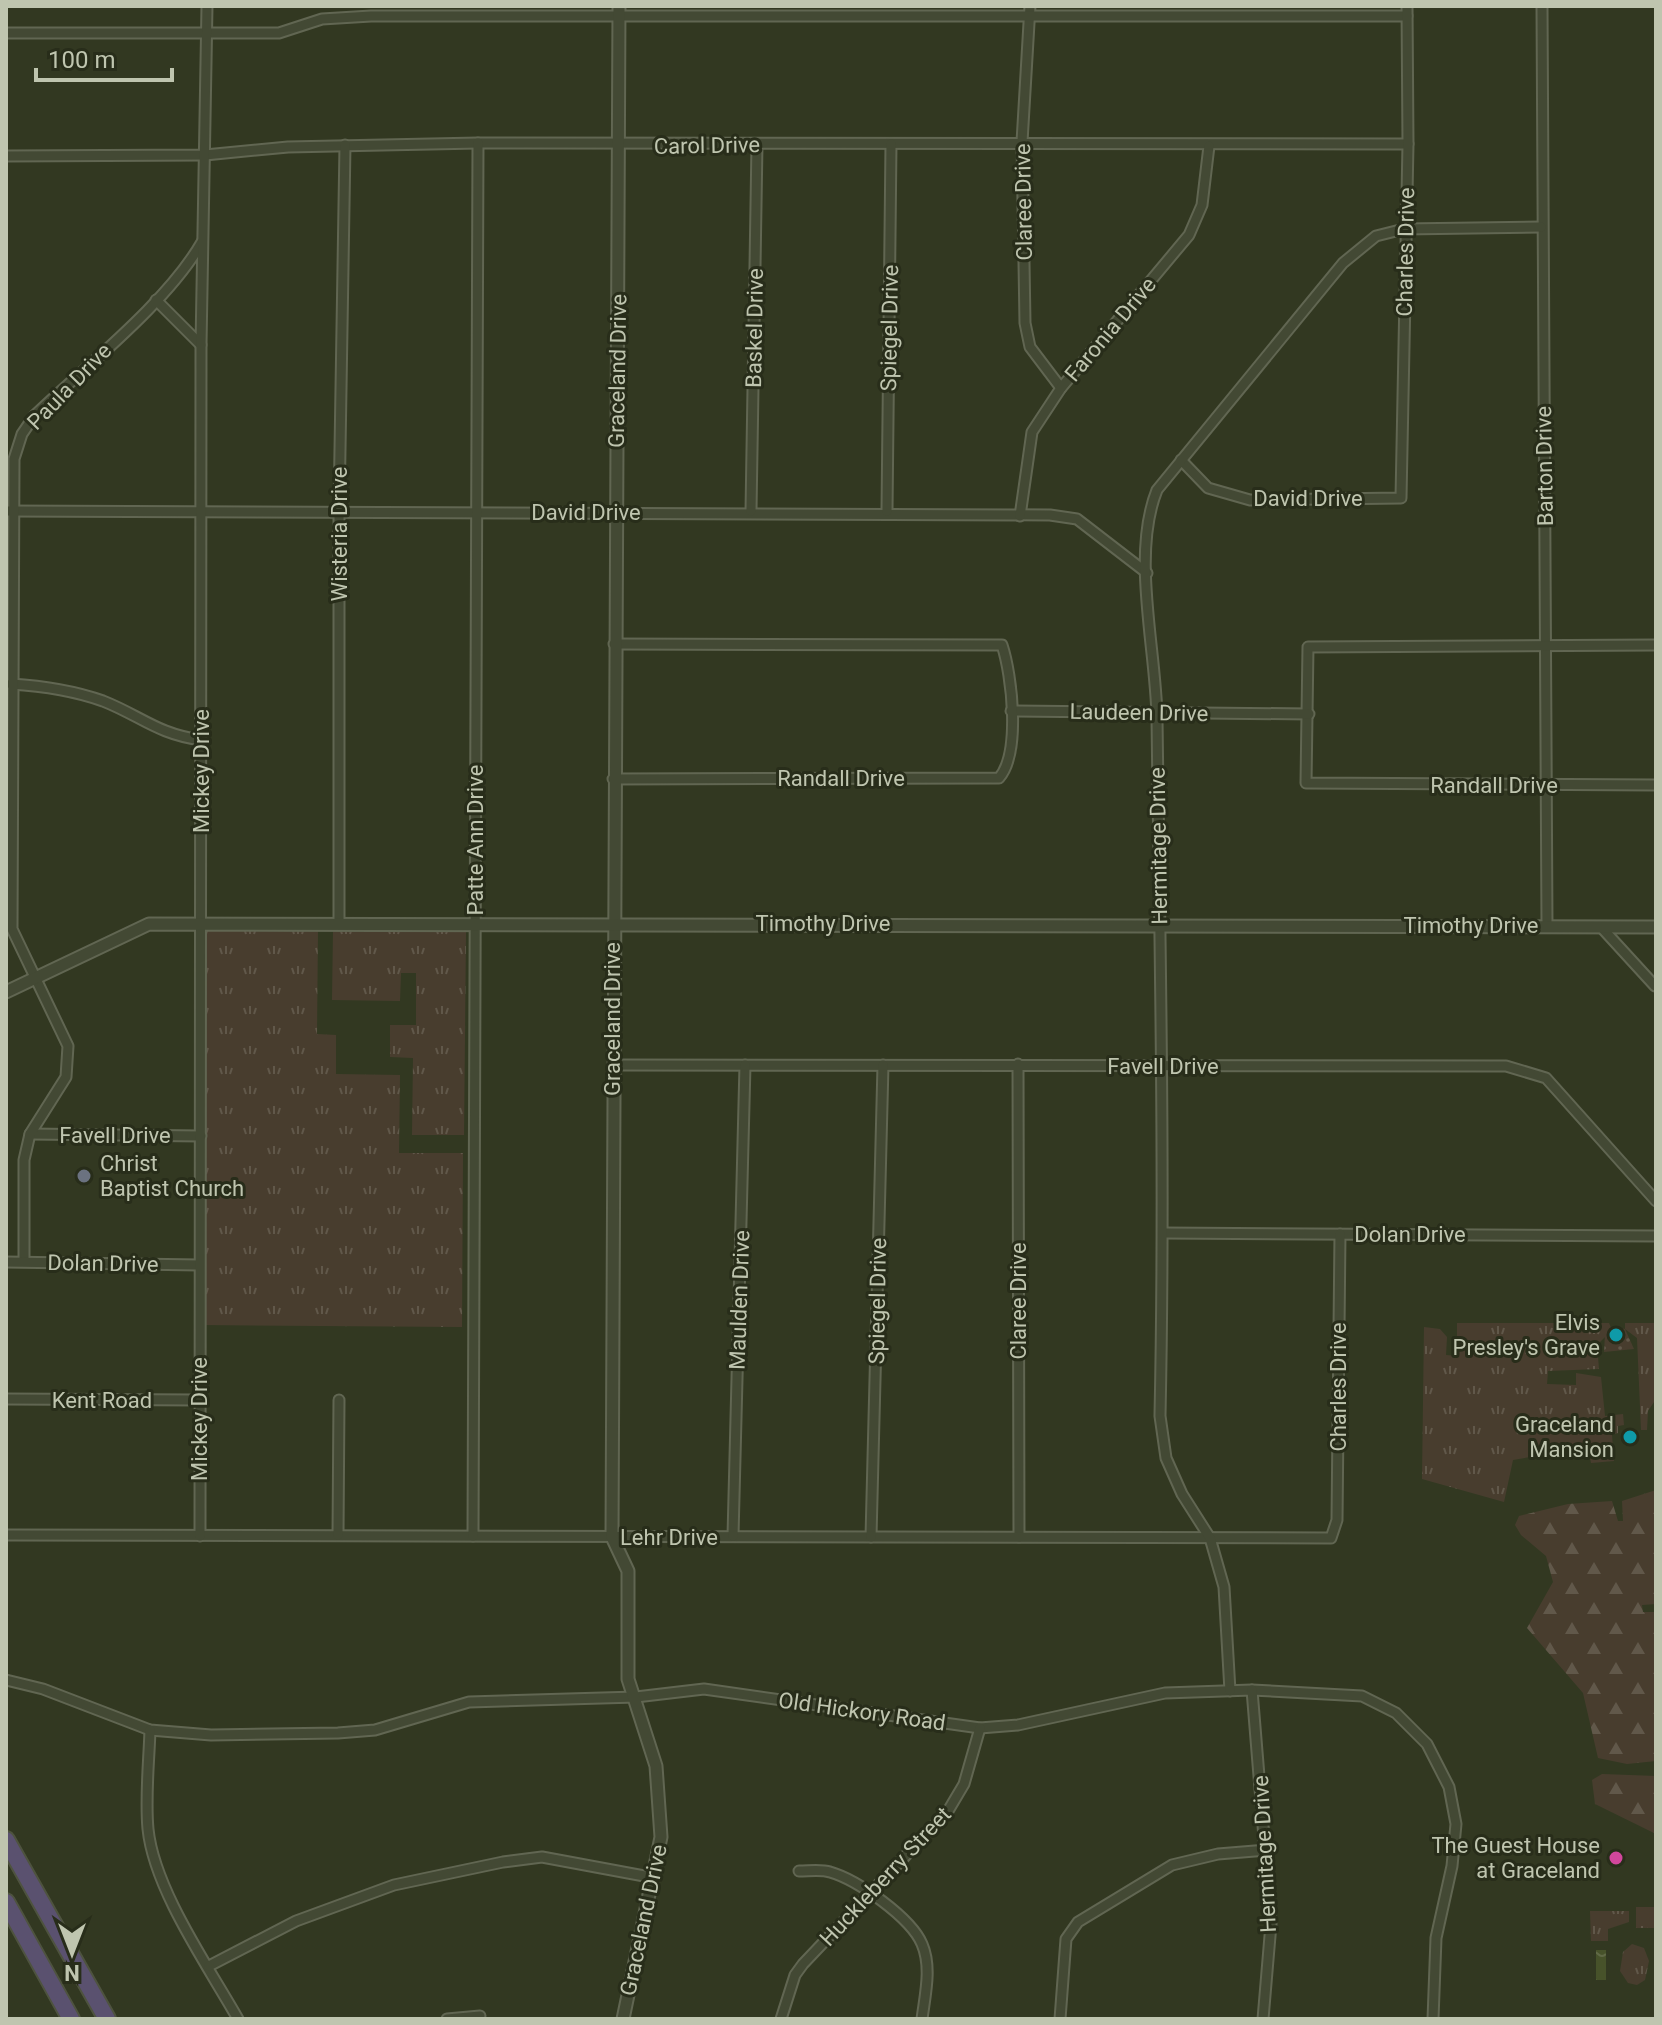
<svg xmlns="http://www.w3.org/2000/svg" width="1662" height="2025" viewBox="0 0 1662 2025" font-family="Roboto,sans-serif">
	<defs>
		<pattern id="grass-tufts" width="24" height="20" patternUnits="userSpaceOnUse" patternTransform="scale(2)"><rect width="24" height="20" fill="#483d2e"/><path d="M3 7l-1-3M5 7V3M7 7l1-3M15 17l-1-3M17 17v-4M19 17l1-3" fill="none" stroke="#61584a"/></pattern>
		<pattern id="forest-firs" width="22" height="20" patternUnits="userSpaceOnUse" patternTransform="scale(2)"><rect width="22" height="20" fill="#483d2e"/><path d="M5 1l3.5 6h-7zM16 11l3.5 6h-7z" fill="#61584a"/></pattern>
		<pattern id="garden-dots" width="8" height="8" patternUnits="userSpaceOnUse" patternTransform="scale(2)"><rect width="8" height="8" fill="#483d2e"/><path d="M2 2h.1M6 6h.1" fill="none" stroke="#61584a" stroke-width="1.8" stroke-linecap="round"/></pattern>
		<pattern id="water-ripples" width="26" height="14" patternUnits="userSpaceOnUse" patternTransform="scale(2)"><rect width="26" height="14" fill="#47522a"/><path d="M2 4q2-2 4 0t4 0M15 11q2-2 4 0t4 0" fill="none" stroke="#606946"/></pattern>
	</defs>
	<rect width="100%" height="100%" fill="#323821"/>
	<g fill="url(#grass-tufts)">
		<polygon points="206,929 318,930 317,1034 336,1035 336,1074 400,1075 399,1153 463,1153 462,1327 205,1325"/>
		<polygon points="333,931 466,932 464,1135 412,1135 413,1058 390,1057 390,1025 416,1025 416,973 401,973 400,1001 332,1000"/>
		<polygon points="1457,1323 1609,1323 1612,1330 1597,1345 1599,1369 1548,1371 1547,1384 1576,1385 1576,1373 1601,1377 1605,1416 1623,1414 1624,1425 1618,1426 1618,1433 1612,1435 1614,1461 1591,1463 1589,1452 1570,1450 1513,1460 1504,1502 1422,1479 1424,1327 1440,1329 1447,1337 1446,1355 1457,1356"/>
		<polygon points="1625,1323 1656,1323 1656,1399 1648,1411 1647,1430 1641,1430 1637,1338 1625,1329"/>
		<rect x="1636" y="1907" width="20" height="21"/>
		<polygon points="1590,1911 1629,1911 1629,1922 1608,1929 1608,1941 1591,1941"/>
		<polygon points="1632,1944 1644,1948 1649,1961 1645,1980 1637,1985 1628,1983 1620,1971 1623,1952"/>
	</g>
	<g fill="url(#forest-firs)">
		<polygon points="1656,1490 1656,1604 1642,1605 1643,1612 1656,1612 1656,1761 1627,1764 1598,1758 1583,1693 1527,1628 1553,1582 1546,1556 1521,1535 1515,1525 1519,1516 1568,1504 1612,1501 1618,1521 1623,1521 1622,1501"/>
		<polygon points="1602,1774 1656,1776 1656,1834 1595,1804 1592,1780"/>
	</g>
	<polygon fill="url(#garden-dots)" points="1615,1327 1625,1329 1634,1349 1604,1352 1605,1335"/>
	<rect fill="url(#water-ripples)" x="1596" y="1950" width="10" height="30"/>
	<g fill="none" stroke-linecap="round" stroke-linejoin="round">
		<g stroke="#616652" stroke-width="13">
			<g id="minor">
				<polyline points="1030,6 1022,142 1025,323 1030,347 1061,388"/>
				<polyline points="1542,6 1547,926"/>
				<polyline points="6,33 279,33 322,19 371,16 1407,16"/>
				<polyline points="6,156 205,155 288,147 478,143 1408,144"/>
				<polyline points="156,300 201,345"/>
				<polyline points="1181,460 1208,488 1250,500 1401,498 1408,144 1407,6"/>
				<polyline points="6,511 1050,515 1077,519 1147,573"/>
				<polyline points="751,511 757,144"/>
				<polyline points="887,511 891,144"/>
				<polyline points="1020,516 1032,432 1061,388 1189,235 1202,205 1209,146"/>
				<polyline points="1656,645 1308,647 1306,783 1656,785"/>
				<path d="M11 684C44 686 72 690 103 701 141 716 157 734 201 740"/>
				<polyline points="1011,711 1309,714"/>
				<path d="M613 779 999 778C1021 753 1012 675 1002 645L614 644"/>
				<polyline points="339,923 339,511 345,145"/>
				<polyline points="1601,927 1655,986"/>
				<polyline points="1018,1064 1019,1537"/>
				<polyline points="613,1065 1506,1066 1546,1078 1656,1201"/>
				<polyline points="30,1134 201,1136"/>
				<polyline points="1164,1233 1656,1236"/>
				<path d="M24 1261V1160L30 1134 66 1077 68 1046 12 929 14 459 22 434 35 415C86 366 167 303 202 242"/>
				<polyline points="6,1262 199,1265"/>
				<polyline points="6,1399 199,1400"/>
				<polyline points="6,1535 1331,1538 1337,1520 1340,1234"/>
				<polyline points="338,1535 339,1400"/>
				<polyline points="200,1536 201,345 207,6"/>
				<polyline points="473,1536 478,143"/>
				<polyline points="733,1536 745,1065"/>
				<polyline points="871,1537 883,1065"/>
				<polyline points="6,1680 43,1689 150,1730 211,1735 338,1733 375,1730 469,1702 636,1697 704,1689 980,1728 1018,1725 1165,1693 1252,1690 1362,1696 1396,1713 1427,1744 1449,1787 1456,1824 1452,1866 1436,1938 1433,2019"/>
				<polyline points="1252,1690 1271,1924 1263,2019"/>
				<path d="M1230 1691 1224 1587 1210 1538 1182 1494 1166 1458 1160 1416C1165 1183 1160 951 1157 718 1156 648 1131 555 1157 490L1343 263 1376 236 1404 229 1541 227"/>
				<path d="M150 1730C149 1762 145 1797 148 1829 154 1889 208 1966 238 2019"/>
				<path d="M799 1871C809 1871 821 1869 830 1872 858 1880 911 1918 922 1944 932 1967 925 1995 922 2019"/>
				<polyline points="209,1966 296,1921 394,1885 503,1862 542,1857 655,1878"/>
				<polyline points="447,2019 480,2016"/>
				<polyline points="781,2019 795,1975 803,1964 948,1811 964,1784 980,1728"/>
				<polyline points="1060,2019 1066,1939 1078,1922 1172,1865 1218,1854 1267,1850"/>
			</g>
		</g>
		<g stroke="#616652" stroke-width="15">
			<g id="tertiary">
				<polyline points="619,6 612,1537 628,1571 628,1679 656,1766 661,1837 623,2019"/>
				<polyline points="6,992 149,924 1656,927"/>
			</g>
		</g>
		<g stroke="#4e533f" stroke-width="20">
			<g id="motorway">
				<polyline points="6,1840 107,2019"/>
				<polyline points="6,1902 71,2019"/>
			</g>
		</g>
		<use href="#minor" stroke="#434934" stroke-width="9"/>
		<use href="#tertiary" stroke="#434934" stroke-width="11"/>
		<use href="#motorway" stroke="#5a516f" stroke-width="16"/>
	</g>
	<circle fill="#6b7280" stroke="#282d1a" stroke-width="3" cx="84" cy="1176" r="8"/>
	<g fill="#0f9aa8" stroke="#282d1a" stroke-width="3">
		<circle cx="1616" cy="1335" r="8"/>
		<circle cx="1630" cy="1437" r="8"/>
	</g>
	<circle fill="#d1479c" stroke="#282d1a" stroke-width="3" cx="1616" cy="1858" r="8"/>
	<g text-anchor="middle" stroke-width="6" stroke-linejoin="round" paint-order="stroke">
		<g font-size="22" fill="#bfc5af" stroke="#282d1a">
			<text transform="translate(707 145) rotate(-1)" y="8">Carol Drive</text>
			<text transform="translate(1023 202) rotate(-91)" y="8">Claree Drive</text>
			<text transform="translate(1405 252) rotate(-89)" y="8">Charles Drive</text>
			<text transform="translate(754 328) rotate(-89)" y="8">Baskel Drive</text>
			<text transform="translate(889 328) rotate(-89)" y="8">Spiegel Drive</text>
			<text transform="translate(1110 329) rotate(-50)" y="8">Faronia Drive</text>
			<text transform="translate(617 371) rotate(-89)" y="8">Graceland Drive</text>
			<text transform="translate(69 386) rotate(-46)" y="8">Paula Drive</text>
			<text transform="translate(1544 466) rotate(-91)" y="8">Barton Drive</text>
			<text x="1308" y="506">David Drive</text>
			<text x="586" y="520">David Drive</text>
			<text transform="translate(339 534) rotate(-90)" y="8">Wisteria Drive</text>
			<text transform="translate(1139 712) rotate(1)" y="8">Laudeen Drive</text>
			<text transform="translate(201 771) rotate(-90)" y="8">Mickey Drive</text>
			<text x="841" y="786">Randall Drive</text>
			<text x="1494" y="793">Randall Drive</text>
			<text transform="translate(475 840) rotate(-90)" y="8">Patte Ann Drive</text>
			<text transform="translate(1158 846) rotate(-91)" y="8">Hermitage Drive</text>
			<text x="823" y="931">Timothy Drive</text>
			<text x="1471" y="933">Timothy Drive</text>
			<text transform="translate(612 1019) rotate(-90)" y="8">Graceland Drive</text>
			<text x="1163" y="1074">Favell Drive</text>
			<text x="115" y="1143">Favell Drive</text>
			<text x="1410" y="1242">Dolan Drive</text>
			<text transform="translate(103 1263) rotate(1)" y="8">Dolan Drive</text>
			<text transform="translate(739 1300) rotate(-88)" y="8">Maulden Drive</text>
			<text transform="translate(877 1301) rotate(-89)" y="8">Spiegel Drive</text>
			<text transform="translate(1018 1301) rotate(-90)" y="8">Claree Drive</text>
			<text transform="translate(1338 1387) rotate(-90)" y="8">Charles Drive</text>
			<text x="102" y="1408">Kent Road</text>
			<text transform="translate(199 1419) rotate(-90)" y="8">Mickey Drive</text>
			<text x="669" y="1545">Lehr Drive</text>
			<text transform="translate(862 1711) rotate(8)" y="8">Old Hickory Road</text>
			<text transform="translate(1264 1854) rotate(-93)" y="8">Hermitage Drive</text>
			<text transform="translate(885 1876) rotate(-47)" y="8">Huckleberry Street</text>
			<text transform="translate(643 1920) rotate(-78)" y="8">Graceland Drive</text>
		</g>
		<g font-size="22" fill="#bfc5af" stroke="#282d1a" text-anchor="end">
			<text x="100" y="1171" text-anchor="start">Christ<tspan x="100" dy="25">Baptist Church</tspan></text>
			<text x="1600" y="1330">Elvis<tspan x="1600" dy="25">Presley's Grave</tspan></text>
			<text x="1614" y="1432">Graceland<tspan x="1614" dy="25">Mansion</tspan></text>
			<text x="1600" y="1853">The Guest House<tspan x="1600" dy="25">at Graceland</tspan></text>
		</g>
	</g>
	<rect width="1662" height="2025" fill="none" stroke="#bfc5af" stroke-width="16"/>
	<g transform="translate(72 1953) rotate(180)" stroke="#282d1a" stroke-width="6" paint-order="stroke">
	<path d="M0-6L14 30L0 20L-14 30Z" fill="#bfc5af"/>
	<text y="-12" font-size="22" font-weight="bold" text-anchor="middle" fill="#bfc5af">N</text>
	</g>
	<path d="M36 68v12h136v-12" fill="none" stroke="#bfc5af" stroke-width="4"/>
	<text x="48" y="68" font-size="24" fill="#bfc5af" stroke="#282d1a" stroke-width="6" paint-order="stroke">100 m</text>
</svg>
